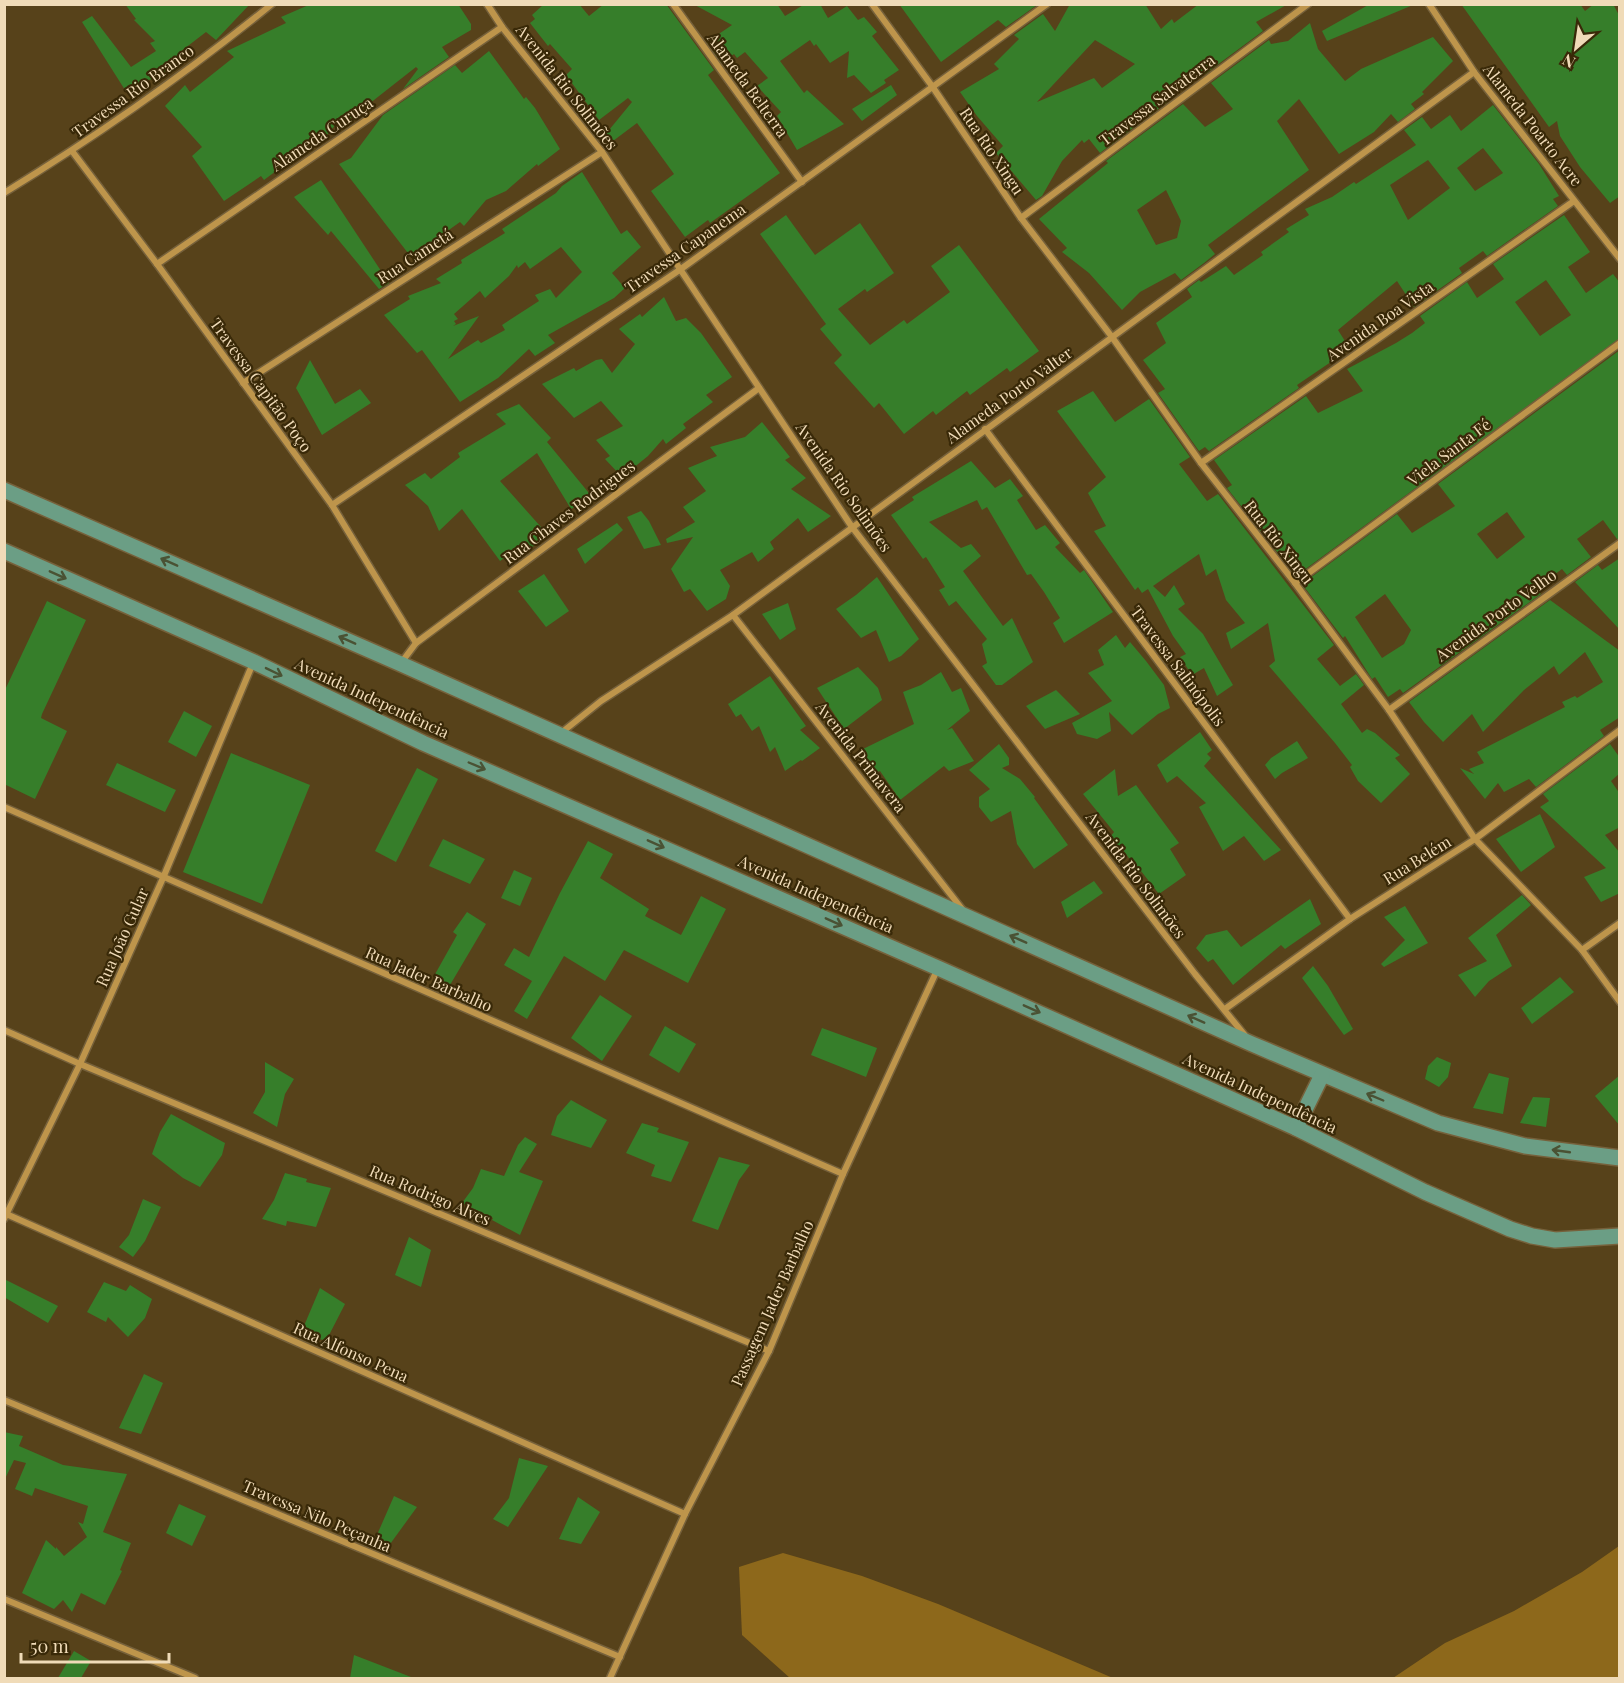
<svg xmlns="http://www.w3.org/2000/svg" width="1624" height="1683" viewBox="0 0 1624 1683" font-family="'Playfair Display',serif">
	<rect width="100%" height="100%" fill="#57421a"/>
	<g fill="#8d681b">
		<polygon points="1619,1546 1619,1678 1393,1678 1445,1643 1514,1611 1582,1572"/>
		<polygon points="783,1553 862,1576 938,1604 1113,1678 790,1678 742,1635 739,1567"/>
	</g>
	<g fill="#367e2a" fill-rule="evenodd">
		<polygon points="125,4 250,4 216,40 206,32 180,52 182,54 166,62 173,70 125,90 82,22 92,16 131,67 156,51 150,43 155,41 134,20 136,19"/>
		<polygon points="311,4 458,4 471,24 471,30 442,47 449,57 403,89 418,69 416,67 346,122 342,117 322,141 320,138 264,180 261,176 224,201 192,156 202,147 165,106 185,85 190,92 234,57 227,51 286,23 281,17"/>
		<polygon points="544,4 579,4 589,16 604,4 666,4 714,70 708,75 780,173 710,223 708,220 685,237 651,191 674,174 637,123 605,147 600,141 632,102 628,98 599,120 566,75 572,69 550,44 548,46 530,23 535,19 532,15"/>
		<polygon points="693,4 777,4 785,16 805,4 820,4 828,18 847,6 858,20 864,17 877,32 872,36 899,70 884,80 886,83 871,93 854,75 847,78 849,51 830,63 816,44 814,46 810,40 780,61 804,93 807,90 844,124 797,150 777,116 781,112 757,86 768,78 745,52 737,58 734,54 722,63 707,42 732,25"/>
		<polygon points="899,4 1037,4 1037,5 1006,27 998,20 941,62"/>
		<path d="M1070 4H1145L1161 29 1172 19 1174 23 1199 4H1288L1256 22 1263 31 1205 74 1204 73 1173 94 1175 96 1100 153 1089 139 1084 143 1082 140 1062 161 1042 196 1036 200 996 153 1003 146 977 116 960 92 999 69 994 64 1019 39 1014 35 1043 14 1055 31ZM1095 40 1135 64 1102 88 1094 78 1037 102Z"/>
		<polygon points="1370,4 1413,5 1327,41 1322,31"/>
		<polygon points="1461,4 1580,4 1585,11 1594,4 1613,4 1620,17 1620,196 1610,203 1580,167 1560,136 1557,121 1549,127"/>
		<path d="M1310 23 1318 49 1345 81 1361 69 1433 37 1453 61 1422 92 1424 94 1411 104 1415 109 1398 122 1391 114 1374 132 1339 154 1299 99 1277 121 1309 170 1208 245 1215 254 1204 263 1181 280 1175 273 1140 292 1122 310 1089 273 1062 252 1067 248 1039 219 1108 163 1106 161 1183 104 1205 127 1233 109 1211 83 1269 40 1271 44 1288 41ZM1166 190 1181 221 1177 238 1156 245 1137 210Z"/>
		<polygon points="489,51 524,99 526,97 535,108 560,149 538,166 537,164 506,191 486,200 464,226 460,222 411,257 339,164 351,158 383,115 455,65 462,73"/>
		<polygon points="891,85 897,95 862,121 852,109"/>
		<path d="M1493 105 1539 164 1559 196 1553 199 1558 206 1487 256 1483 251 1459 268 1462 273 1414 307 1397 281 1338 330 1350 349 1297 385 1299 388 1209 451 1205 447 1199 451 1158 393 1165 389 1143 360 1166 343 1156 323 1192 297 1187 289 1199 280 1201 282 1226 266 1234 275 1263 255 1261 252 1289 232 1286 229 1309 215 1305 209 1332 197 1354 182 1356 184 1416 145 1404 130 1422 117 1431 129 1450 115 1461 131ZM1483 148 1503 173 1475 191 1457 168ZM1428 160 1450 188 1408 220 1390 185Z"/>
		<path d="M582 172 621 234 627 230 641 247 612 273 625 288 614 298 548 335 555 343 535 356 529 349 498 378 460 402 422 350 417 353 384 315 410 299 408 296 441 283 436 279 462 263 461 260 505 233 502 229 556 193 562 186ZM561 247 582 272 556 298 550 289 535 295 539 301 502 325 505 330 481 343 478 340 448 359 479 316 453 326 456 324 454 321 458 319 454 314 480 291 485 298 509 276 517 265 518 268 525 262 530 269Z"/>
		<polygon points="321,180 389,283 379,289 331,231 328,235 294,197"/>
		<polygon points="786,215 815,255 860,223 894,273 867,292 865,289 838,309 870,345 904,320 907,324 950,292 931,266 959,245 1039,351 1010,372 1007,368 970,395 967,391 936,415 933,411 904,434 879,403 874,408 834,363 842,355 820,329 826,324 760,234"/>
		<path d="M1564 215 1590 252 1568 267 1586 293 1613 274 1620 283V338L1296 576 1227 488 1232 485 1214 460 1306 396 1318 413 1363 391 1347 369 1396 343 1412 333 1425 323 1420 316 1467 282 1477 298 1504 279 1493 264ZM1546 280 1571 315 1540 336 1515 302Z"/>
		<polygon points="664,297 676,321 686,318 701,333 732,377 706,395 713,402 683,424 686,428 666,444 663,439 648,456 622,477 605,459 610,456 596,440 623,426 601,401 574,418 542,384 574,368 576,371 596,360 602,359 612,373 635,344 619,329 640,314 642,317"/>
		<path d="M1620 350V538L1617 539 1603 520 1577 539 1591 557 1567 575 1562 569 1535 589 1541 594 1403 693 1400 689 1388 697 1375 677 1372 679 1365 668 1345 636 1343 638 1302 584 1397 514 1412 533 1455 506 1438 484ZM1507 512 1525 537 1497 559 1477 534ZM1385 594 1411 630 1404 644 1382 658 1355 617Z"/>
		<polygon points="310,360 335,404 360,389 371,403 322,435 296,388"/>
		<polygon points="1093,391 1115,422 1149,399 1190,457 1179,464 1207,501 1218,494 1334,645 1317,659 1340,686 1356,674 1364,685 1341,704 1362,733 1367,729 1375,733 1400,755 1395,758 1410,774 1381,803 1358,781 1350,767 1352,765 1335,743 1269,666 1275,661 1268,623 1231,649 1226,633 1245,623 1226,600 1216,569 1206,576 1199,554 1153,586 1165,597 1174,585 1185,604 1178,609 1203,634 1233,685 1217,696 1204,668 1192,675 1180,657 1186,654 1173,636 1148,589 1142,593 1138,587 1135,590 1094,531 1106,526 1088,493 1106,477 1057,411"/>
		<polygon points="519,404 551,438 547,442 593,498 571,509 537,453 500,481 549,536 526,551 522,546 500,561 462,509 439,531 428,506 405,485 425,473 431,479 460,457 458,453 506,424 496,414"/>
		<polygon points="762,422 790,457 785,460 806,478 791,489 831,516 808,532 798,518 770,542 774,549 758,562 752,552 720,570 730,586 726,599 707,611 690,589 684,592 671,569 693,537 667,543 666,539 695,522 683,507 706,491 688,468 717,456 710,447 745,437"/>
		<polygon points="971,461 995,488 1010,479 1023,496 1017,500 1036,530 1045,525 1060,543 1055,547 1080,573 1084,570 1113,612 1064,643 1053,623 1060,618 1044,592 1031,574 1027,575 987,507 982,510 977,500 929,522 961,548 971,544 981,556 963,571 1003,626 1012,618 1033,662 1002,685 996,685 982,666 987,663 982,644 987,639 956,601 949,606 939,590 945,587 926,557 923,559 891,515 914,500 912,497"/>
		<polygon points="641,511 649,521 661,545 644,549 627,517"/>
		<polygon points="617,523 623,530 585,564 577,549"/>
		<polygon points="1620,558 1620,630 1575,582 1598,565 1602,570"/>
		<polygon points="544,574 569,611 546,627 518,591"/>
		<polygon points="877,577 919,639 901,656 889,662 876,630 861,638 836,609 856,595"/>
		<polygon points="1550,600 1620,651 1620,717 1600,730 1604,736 1536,787 1529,779 1504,792 1498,783 1485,799 1460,768 1474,774 1469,769 1484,763 1477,752 1565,707 1562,702 1575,696 1577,698 1603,682 1585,652 1559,675 1554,666 1524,690 1483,732 1472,714 1443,742 1424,722 1409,702"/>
		<polygon points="47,601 86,620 42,714 41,718 67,731 35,799 4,784 4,692"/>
		<polygon points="788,603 796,629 780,640 762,614"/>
		<polygon points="1116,635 1125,648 1130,642 1146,661 1164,685 1170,708 1158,714 1132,735 1109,712 1111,731 1097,739 1077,734 1072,723 1112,701 1088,673 1104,665 1098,650"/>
		<polygon points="858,667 878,688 882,700 844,729 817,688"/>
		<polygon points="941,672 952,692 961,688 970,711 947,730 952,728 974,761 949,771 944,766 900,800 880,771 875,773 861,750 914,724 903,692 921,685"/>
		<polygon points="770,676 806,726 800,730 820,748 802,761 801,760 785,771 775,747 770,752 759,726 752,731 741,714 736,717 728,704"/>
		<polygon points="1056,690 1080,714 1045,729 1026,706"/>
		<polygon points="184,711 212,726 196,757 168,742"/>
		<polygon points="1200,732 1212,750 1207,754 1211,758 1204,766 1281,850 1264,861 1244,836 1223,851 1199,807 1206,803 1177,776 1167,783 1157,765"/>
		<polygon points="1297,741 1308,758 1282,773 1275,779 1265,765 1271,758"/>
		<polygon points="999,744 1009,758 1009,765 1002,768 1020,779 1035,797 1034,798 1068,845 1034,869 1017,844 1011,811 991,822 979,807 979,797 990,789 969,770"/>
		<polygon points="1610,744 1620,758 1620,773 1611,781 1620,794 1620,827 1605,835 1620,853 1620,893 1601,902 1584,877 1606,868 1540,807 1549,801 1543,794"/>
		<polygon points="231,753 310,785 262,904 183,872"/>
		<polygon points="117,763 176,790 165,812 106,785"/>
		<polygon points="417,768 438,779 396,862 375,851"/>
		<polygon points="1115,769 1118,796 1136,785 1179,843 1170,849 1186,875 1159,894 1141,871 1140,873 1123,850 1118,854 1111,836 1114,832 1083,794"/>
		<polygon points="1540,814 1555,847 1521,872 1496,839"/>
		<polygon points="443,839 485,859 470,884 429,866"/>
		<polygon points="588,841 613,854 600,878 649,909 645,916 681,935 701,896 726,909 688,983 624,950 605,981 564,956 527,1019 514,1011 532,981 504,965 514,948 529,957 560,893"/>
		<polygon points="514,870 532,878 520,906 501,898"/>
		<polygon points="1094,881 1103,893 1067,918 1061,902"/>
		<polygon points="1522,895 1531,905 1496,935 1512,966 1489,981 1475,997 1458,975 1487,961 1468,938"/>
		<polygon points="1310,899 1321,924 1285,949 1281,945 1233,985 1213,959 1208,962 1196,948 1206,935 1227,930 1241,947"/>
		<polygon points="1405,906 1428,943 1384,967 1381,964 1405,940 1384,917"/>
		<polygon points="467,912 486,924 450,985 434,976 457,935 453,932"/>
		<polygon points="1313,966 1328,986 1353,1029 1344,1035 1302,978"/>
		<polygon points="1560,977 1574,992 1532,1024 1521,1008"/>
		<polygon points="600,995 632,1016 602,1061 571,1038"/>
		<polygon points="665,1026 696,1044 679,1073 649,1055"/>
		<polygon points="822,1028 877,1048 866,1077 811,1055"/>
		<polygon points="1437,1057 1451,1063 1448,1077 1439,1087 1425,1079 1428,1066"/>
		<polygon points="265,1062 294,1079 285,1094 277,1127 253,1113 265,1092"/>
		<polygon points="1489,1073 1509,1078 1503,1114 1473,1108"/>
		<polygon points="1620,1075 1620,1126 1595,1096"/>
		<polygon points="1533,1097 1550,1098 1546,1127 1520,1123"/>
		<polygon points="571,1100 607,1120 591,1148 551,1135 557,1116"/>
		<polygon points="171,1114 225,1143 222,1155 200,1187 183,1178 152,1154 160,1132"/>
		<polygon points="642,1123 659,1128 657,1132 689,1142 671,1182 651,1176 655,1165 626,1153"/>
		<polygon points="525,1137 537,1144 519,1172 543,1181 520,1235 492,1220 493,1218 462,1203 473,1188 481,1169 504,1176 518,1145"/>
		<polygon points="719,1157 750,1165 739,1180 718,1230 692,1221"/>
		<polygon points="285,1173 307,1179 306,1182 331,1188 316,1227 287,1221 286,1226 262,1219 274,1200"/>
		<polygon points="143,1199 161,1207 145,1241 133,1257 119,1247 129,1235"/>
		<polygon points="409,1237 431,1250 421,1287 395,1275"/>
		<polygon points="4,1279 58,1306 48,1323 4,1297"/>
		<polygon points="104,1282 126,1291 130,1285 152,1299 145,1318 128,1337 108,1317 106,1322 87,1312"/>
		<polygon points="320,1288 345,1304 326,1341 301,1333"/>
		<polygon points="144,1374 163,1383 141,1434 119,1428"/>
		<polygon points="4,1432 23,1436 19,1446 63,1465 127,1474 103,1532 131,1543 120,1570 122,1571 105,1605 81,1593 72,1612 63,1600 54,1609 22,1593 46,1540 56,1549 56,1547 64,1556 87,1537 78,1522 83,1524 88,1506 35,1488 32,1496 15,1489 26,1463 14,1460 4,1481"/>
		<polygon points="519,1458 548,1466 508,1527 493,1519 509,1498"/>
		<polygon points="394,1496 417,1507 385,1551 373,1544"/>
		<polygon points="578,1497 600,1512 581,1544 559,1539"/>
		<polygon points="179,1504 206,1516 192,1546 166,1533"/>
		<polygon points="74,1651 91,1661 81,1678 58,1678"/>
		<polygon points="354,1655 411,1677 411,1678 350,1678"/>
	</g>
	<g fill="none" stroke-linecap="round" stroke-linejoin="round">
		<g stroke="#76613b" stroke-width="9">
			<g id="minor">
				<polyline points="487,4 502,27 602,152 852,527 1195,974 1247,1038"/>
				<polyline points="673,4 802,182"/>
				<polyline points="872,4 932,86 1021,218 1112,337 1201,463 1295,583 1389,710 1475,839 1582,950 1620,1002"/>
				<polyline points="1429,4 1474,72 1620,259"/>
				<polyline points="72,151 157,264 332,505 416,643"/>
				<path d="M4 193C97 136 187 73 272 4"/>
				<polyline points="1021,218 1308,4"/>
				<polyline points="157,264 502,27"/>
				<polyline points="243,383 602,152"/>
				<polyline points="985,429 1350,919"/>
				<polyline points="1201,463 1574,201"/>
				<polyline points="332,505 681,269 1047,4"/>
				<polyline points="1295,583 1620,343"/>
				<polyline points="733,615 962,909"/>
				<polyline points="401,663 416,643 759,388"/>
				<polyline points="1389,710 1620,543"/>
				<polyline points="561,733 601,701 733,615 1474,72"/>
				<polyline points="4,807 843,1174"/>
				<polyline points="1582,950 1620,923"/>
				<polyline points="1225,1009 1350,919 1475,839 1620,730"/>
				<polyline points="4,1030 80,1064 769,1351"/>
				<polyline points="4,1213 685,1514"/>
				<polyline points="4,1219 80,1064 163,878 253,663"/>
				<polyline points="4,1400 620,1657"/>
				<polyline points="4,1599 195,1678"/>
				<polyline points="610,1678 685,1514 769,1351 843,1174 938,968"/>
			</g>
		</g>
		<g stroke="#76613b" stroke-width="18">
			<g id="primary">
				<polyline points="4,490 401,664 1252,1044 1438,1123 1525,1146 1620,1158"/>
				<polyline points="4,551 254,662 423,743 938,968 1296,1128 1425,1192 1510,1229 1532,1236 1555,1240 1620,1236"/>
				<polyline points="1296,1128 1322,1075"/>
			</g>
		</g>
		<use href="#minor" stroke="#be954b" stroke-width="6"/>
		<use href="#primary" stroke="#6b9e85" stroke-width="15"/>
	</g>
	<defs><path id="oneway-shaft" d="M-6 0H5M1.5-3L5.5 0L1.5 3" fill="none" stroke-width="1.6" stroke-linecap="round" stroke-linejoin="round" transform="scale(1.5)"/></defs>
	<g stroke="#4a5234">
		<use href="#oneway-shaft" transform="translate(169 562) rotate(-156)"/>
		<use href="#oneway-shaft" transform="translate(58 575) rotate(24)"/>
		<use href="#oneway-shaft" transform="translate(347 640) rotate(-156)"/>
		<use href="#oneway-shaft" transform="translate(274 672) rotate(26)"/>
		<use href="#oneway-shaft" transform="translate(477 766) rotate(23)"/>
		<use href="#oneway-shaft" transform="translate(656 844) rotate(24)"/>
		<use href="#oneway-shaft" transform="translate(834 922) rotate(24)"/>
		<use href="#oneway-shaft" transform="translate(1018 939) rotate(-156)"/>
		<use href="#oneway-shaft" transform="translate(1032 1009) rotate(24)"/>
		<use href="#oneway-shaft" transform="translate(1196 1019) rotate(-156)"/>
		<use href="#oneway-shaft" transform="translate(1375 1097) rotate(-157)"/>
		<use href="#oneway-shaft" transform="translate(1561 1151) rotate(-172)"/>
	</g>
	<g text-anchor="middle" stroke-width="4.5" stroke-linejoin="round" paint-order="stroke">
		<g font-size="16" fill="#f0dbb8" stroke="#392908">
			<text transform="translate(748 85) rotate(54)" y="6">Alameda Belterra</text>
			<text transform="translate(567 87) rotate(52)" y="6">Avenida Rio Solimões</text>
			<text transform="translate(133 91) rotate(-36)" y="6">Travessa Rio Branco</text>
			<text transform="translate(1157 100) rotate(-37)" y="6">Travessa Salvaterra</text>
			<text transform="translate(1533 125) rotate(52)" y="6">Alameda Poarto Acre</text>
			<text transform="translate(322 134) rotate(-34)" y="6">Alameda Curuça</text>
			<text transform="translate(992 151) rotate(56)" y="6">Rua Rio Xingu</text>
			<text transform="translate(685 248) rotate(-35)" y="6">Travessa Capanema</text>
			<text transform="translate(415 256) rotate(-33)" y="6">Rua Cametá</text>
			<text transform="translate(1380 321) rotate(-35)" y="6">Avenida Boa Vista</text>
			<text transform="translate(261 385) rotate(54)" y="6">Travessa Capitão Poço</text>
			<text transform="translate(1009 395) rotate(-36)" y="6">Alameda Porto Valter</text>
			<text transform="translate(1449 452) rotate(-37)" y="6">Viela Santa Fé</text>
			<text transform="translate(844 487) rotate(55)" y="6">Avenida Rio Solimões</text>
			<text transform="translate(569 512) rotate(-37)" y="6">Rua Chaves Rodrigues</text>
			<text transform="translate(1279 542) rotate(52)" y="6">Rua Rio Xingu</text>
			<text transform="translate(1496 615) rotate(-36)" y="6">Avenida Porto Velho</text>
			<text transform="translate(1178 666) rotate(53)" y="6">Travessa Salinópolis</text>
			<text transform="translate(372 698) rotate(25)" y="6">Avenida Independência</text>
			<text transform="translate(861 757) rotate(52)" y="6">Avenida Primavera</text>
			<text transform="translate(1417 860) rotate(-32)" y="6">Rua Belém</text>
			<text transform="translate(1136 875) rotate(53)" y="6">Avenida Rio Solimões</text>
			<text transform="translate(816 894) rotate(24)" y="6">Avenida Independência</text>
			<text transform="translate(122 937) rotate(-66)" y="6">Rua João Gular</text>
			<text transform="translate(429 979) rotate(24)" y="6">Rua Jader Barbalho</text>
			<text transform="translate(1260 1093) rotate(25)" y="6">Avenida Independência</text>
			<text transform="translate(430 1195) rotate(23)" y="6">Rua Rodrigo Alves</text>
			<text transform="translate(772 1303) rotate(-66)" y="6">Passagem Jader Barbalho</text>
			<text transform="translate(351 1352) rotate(24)" y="6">Rua Alfonso Pena</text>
			<text transform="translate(317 1516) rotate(23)" y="6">Travessa Nilo Peçanha</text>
		</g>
	</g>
	<rect width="1624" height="1683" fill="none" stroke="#f0dbb8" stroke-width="12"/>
	<g transform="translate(1576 48) rotate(209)" stroke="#392908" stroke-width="4.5" paint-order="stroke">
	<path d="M0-4.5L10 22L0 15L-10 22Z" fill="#f0dbb8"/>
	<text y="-9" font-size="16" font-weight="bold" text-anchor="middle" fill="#f0dbb8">N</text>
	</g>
	<path d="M21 1653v9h148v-9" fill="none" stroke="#f0dbb8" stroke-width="3"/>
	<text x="30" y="1653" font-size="18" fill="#f0dbb8" stroke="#392908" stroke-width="4.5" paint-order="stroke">50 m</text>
</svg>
